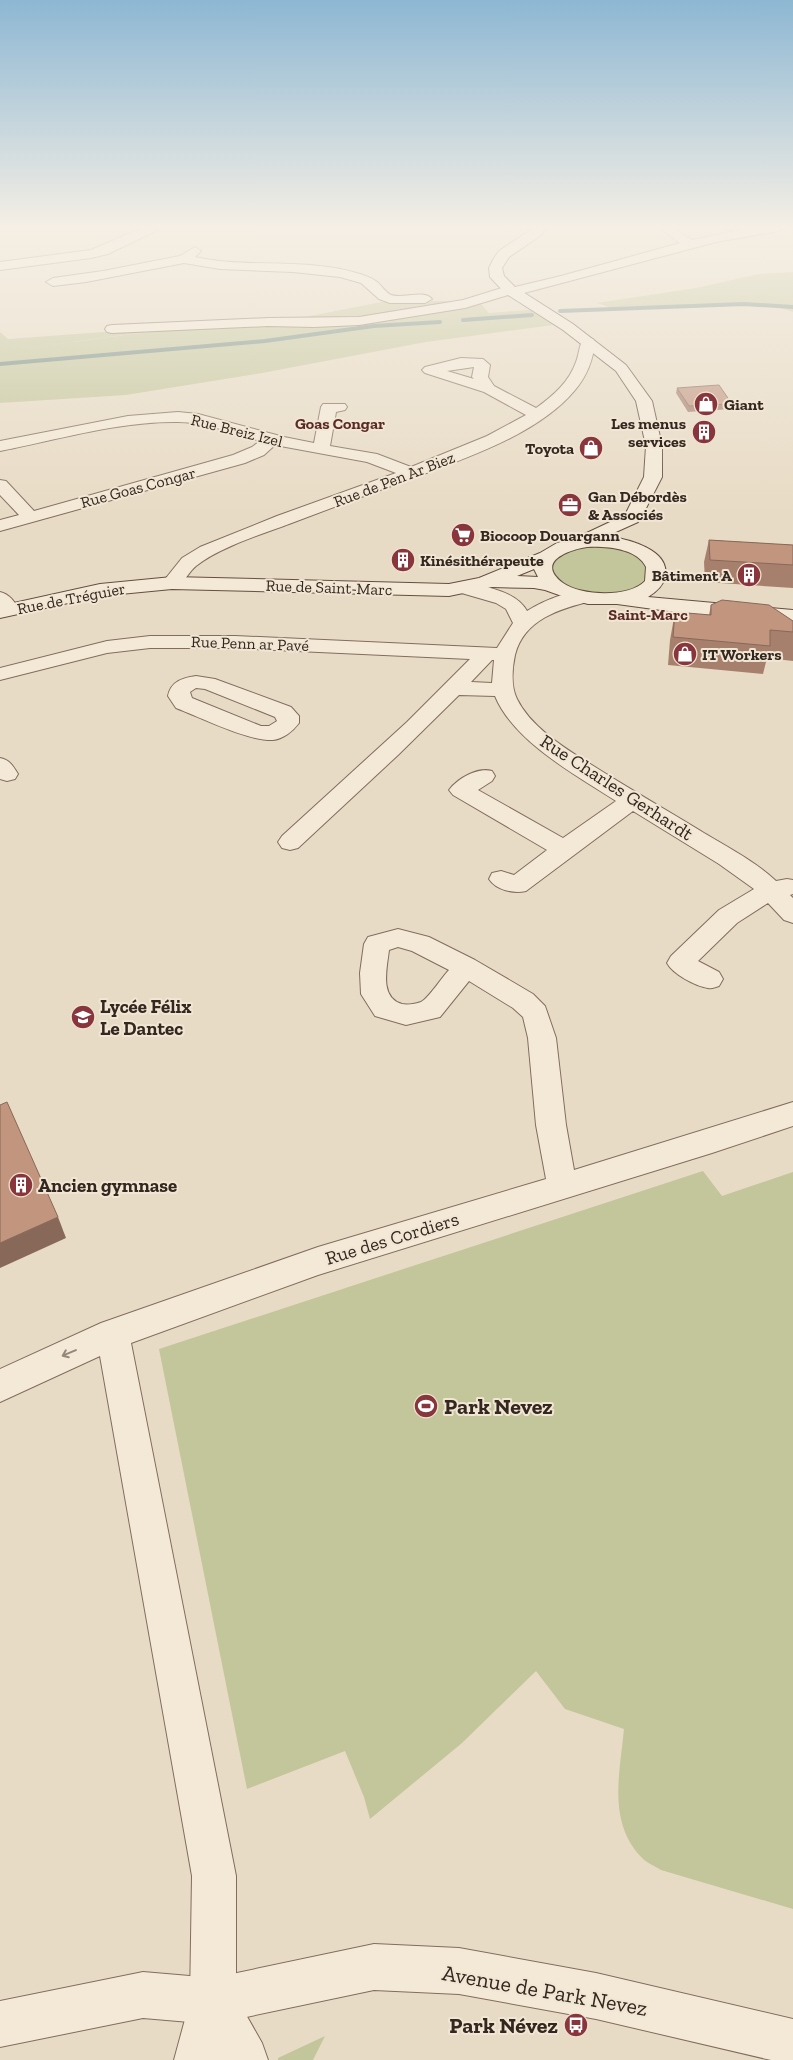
<svg xmlns="http://www.w3.org/2000/svg" width="793" height="2060" viewBox="0 0 793 2060" font-family="'Zilla Slab',serif">
	<rect width="100%" height="100%" fill="#e8dbc5"/>
	<g fill="#c3c59a">
		<polygon points="793,272 793,312 769,304 609,307 597,303 696,288 759,274"/>
		<polygon points="387,301 462,301 480,303 489,313 530,310 553,325 426,342 262,373 126,395 0,403 0,332 8,339 198,325 5,351 201,325 264,325"/>
		<path d="M590 545C605 546 654 551 646 576 643 584 633 589 625 591 608 596 545 592 554 563 555 559 559 554 564 552 571 549 581 548 590 545Z"/>
		<path d="M703 1171 722 1196 793 1172V1909L661 1870C655 1866 647 1863 642 1858 607 1822 620 1773 624 1729L565 1709 536 1671 462 1743 370 1819 364 1797 345 1751 247 1789 159 1349Z"/>
		<polygon points="325,2036 313,2060 278,2060 278,2058"/>
	</g>
	<g fill="none" stroke-linecap="round" stroke-linejoin="round">
		<g stroke="#6e8980" stroke-width="4">
			<polyline points="560,311 744,304 793,307"/>
			<polyline points="463,320 532,315"/>
			<polyline points="0,364 265,341 374,326 440,322"/>
		</g>
		<g stroke="#816d5d" stroke-width="2">
			<g id="minor">
				<polygon points="144,227 159,227 157,230 108,254 91,258 0,270 0,262 91,250"/>
				<polygon points="658,227 672,227 692,240 753,227 785,227 779,231 716,242 513,296 508,295 465,308 359,325 314,327 268,326 112,333 107,332 105,329 107,326 112,325 268,318 359,317 463,300 505,287 515,287 561,276 680,243"/>
				<path d="M195 247 201 251 195 257C249 269 306 257 360 274 366 276 372 278 377 282 382 286 385 292 391 295 403 299 424 289 432 299L425 303H390L379 299 361 283 340 277 293 272 220 269 184 263 86 282 53 286 46 282 53 278 103 271 180 256Z"/>
				<path d="M588 338 593 339 595 342C593 360 587 376 575 390 540 432 474 455 424 474 380 490 334 507 289 524 262 534 218 548 196 566 185 575 183 591 165 587L162 583 182 558 200 547 277 516 396 473 367 462 275 445 264 455 245 463 0 531V520L19 515 0 495V480L6 481 34 511 233 455 252 447 260 441C234 434 205 422 178 422 121 421 56 440 0 451V441L128 416 178 412 198 414 284 437 314 443 321 407 323 404H345L347 407 345 410 336 412 330 446 377 454 411 467 487 436 526 415 484 392 425 373 422 370 425 367 461 358 483 359 490 365 488 377 494 386 536 408C553 396 569 382 576 362 579 355 579 346 583 339ZM474 367 472 377 474 379 447 371Z"/>
				<path d="M465 582C486 587 516 591 527 611 543 601 571 588 591 593L594 597 591 601C560 609 524 619 515 655 512 669 511 687 517 699 530 726 563 747 587 762 626 787 665 809 704 833 729 848 756 862 776 881L787 879 793 880V894L790 895 793 898V923L784 920 768 903 737 923 698 961 719 972 723 979 719 986C715 987 712 989 708 988 695 986 673 974 667 963L671 956 719 910 754 889 719 864 633 811 526 891C514 894 496 890 489 879L492 873 501 871 514 875 547 850 453 795 449 790C458 778 478 767 492 771L495 776 492 781 478 790 563 838 616 801C576 775 514 742 495 696L459 695 398 755 298 848 290 850 282 848 278 842 282 836 407 722 470 659 235 648H150L107 653 0 680V668L107 641 150 636H235L497 648 513 623 506 609 496 603 458 592 455 588 458 584ZM492 660H494L492 683 471 682Z"/>
				<path d="M0 592C9 594 14 601 19 609L16 613 9 615 0 611Z"/>
				<path d="M196 676 215 679 291 707 299 716V723C293 731 283 739 273 740 247 741 202 718 176 708L168 696C171 681 183 678 196 676ZM196 688 205 689 275 717 277 721 269 726H261L192 698 190 692Z"/>
				<path d="M0 758C10 760 13 766 18 774L15 779 7 781 0 779Z"/>
				<path d="M398 929 429 937 475 960 533 994 545 1006 556 1038 566 1125 574 1170 793 1102V1126L712 1153 318 1275 131 1343 236 1876V1997L262 2043 268 2060H174L190 2001 192 1876 100 1356 0 1402V1369L101 1323 318 1247 546 1179 536 1125 528 1038 523 1017 513 1008 469 981 440 1017 406 1025 375 1016 361 994 360 973 364 944 368 937ZM398 947 412 951 449 970C442 977 429 998 421 1002 416 1004 407 1005 402 1004 379 997 387 968 389 950Z"/>
			</g>
		</g>
		<g stroke="#816d5d" stroke-width="2">
			<polygon id="tertiary" points="374,1944 459,1948 596,1973 793,2019 793,2060 771,2060 596,2019 459,1994 374,1990 213,2024 143,2018 0,2047 0,2001 143,1972 213,1978"/>
		</g>
		<g stroke="#634f40" stroke-width="2">
			<path id="secondary" d="M535 227H547L540 236 509 257 502 268 504 276 515 287 573 324 626 365 652 401 662 446V477L641 518 638 522 607 536C627 539 671 549 665 577 663 586 656 592 648 597L793 610V622L683 613 617 604H588L573 600 545 590 534 588 492 587 449 596 172 589 100 596 0 618V606L100 584 172 577 449 584 479 578 540 553 557 543 576 538 625 515 644 477 646 446 636 401 616 371 563 330 505 293 490 277 489 268 494 258 499 251ZM587 547C605 546 637 548 646 567L645 581C629 598 581 596 563 583 535 562 568 550 587 547ZM534 569 538 577 517 576Z"/>
		</g>
		<use href="#minor" fill="#f4e9d7" fill-rule="evenodd"/>
		<use href="#tertiary" fill="#f4e9d7" fill-rule="evenodd"/>
		<use href="#secondary" fill="#f4e9d7" fill-rule="evenodd"/>
	</g>
	<g fill="#a7806d">
		<polygon points="677,388 732,404 731,409 688,412 676,393"/>
		<polygon points="709,540 793,545 793,588 705,582 704,562"/>
		<polygon points="711,605 781,613 793,621 793,661 767,658 763,674 668,665 670,640 675,612 709,615"/>
	</g>
	<polygon fill="#886859" points="58,1217 66,1238 0,1268 0,1243"/>
	<g fill="#c2957f" stroke="#886859">
		<polygon points="719,385 732,404 689,406 677,388"/>
		<polygon points="709,540 793,545 793,565 710,560"/>
		<polygon points="722,600 769,605 793,621 793,632 770,630 770,646 673,637 675,612 711,615 711,605"/>
		<polygon points="7,1102 58,1217 0,1243 0,1105"/>
	</g>
	<defs><path id="oneway-shaft" d="M-6 0H5M1.5-3L5.5 0L1.5 3" fill="none" stroke-width="1.6" stroke-linecap="round" stroke-linejoin="round" transform="scale(1.25)"/></defs>
	<use stroke="#94887b" href="#oneway-shaft" transform="translate(69 1353) rotate(157)"/>
	<linearGradient id="sky" x2="0" y2="1"><stop stop-color="#8db7d3"/><stop offset="0.44" stop-color="#f5efe5"/><stop offset="1" stop-color="#f5efe5" stop-opacity="0"/></linearGradient>
	<rect width="793" height="515" fill="url(#sky)"/>
	<defs>
		<g id="shop-disc" transform="scale(1.25)"><circle r="9.5" fill="#88353c" stroke="#f1e6d3"/><path d="M-5-2.5h2.3a2.7 3.5 0 0 1 5.4 0H5L5.5 6h-11ZM-1.5-2.5h3a1.5 2.3 0 0 0-3 0Z" fill="#fff"/></g>
		<g id="building-disc" transform="scale(1.25)"><circle r="9.5" fill="#88353c" stroke="#f1e6d3"/><path d="M-4-6H4V6H1V3H-1V6H-4ZM-2.5-4.3h1.7v1.8h-1.7ZM.8-4.3h1.7v1.8H.8ZM-2.5-1h1.7V.8h-1.7ZM.8-1h1.7V.8H.8Z" fill="#fff"/></g>
		<g id="office-disc" transform="scale(1.25)"><circle r="9.5" fill="#88353c" stroke="#f1e6d3"/><path d="M-6-3h4V-5.5h4V-3h4V5H-6ZM-1-4.5V-3h2v-1.5ZM-6 0V1H6V0Z" fill="#fff"/></g>
		<g id="supermarket-disc" transform="scale(1.25)"><circle r="9.5" fill="#88353c" stroke="#f1e6d3"/><path d="M-6-5.5h2.5l.6 2H6L4.5 2H-2.5L-4.4-4H-6ZM-1.5 3.2a1.3 1.3 0 1 0 .1 0ZM3 3.2a1.3 1.3 0 1 0 .1 0Z" fill="#fff"/></g>
		<g id="school-disc" transform="scale(1.25)"><circle r="9.5" fill="#88353c" stroke="#f1e6d3"/><path d="M0-5L7-2L0 1L-7-2ZM-4 1L0 2.5L4 1V4Q0 6-4 4Z" fill="#fff"/></g>
		<g id="stadium-disc" transform="scale(1.25)"><circle r="9.5" fill="#88353c" stroke="#f1e6d3"/><path d="M0-5a6.5 5 0 1 0 0 10a6.5 5 0 1 0 0-10ZM-3.5-1.8h7v3.6h-7Z" fill="#fff"/></g>
		<g id="bus-disc" transform="scale(1.25)"><circle r="9.5" fill="#88353c" stroke="#f1e6d3"/><path d="M-5-6H5V4H4V6H2V4H-2V6H-4V4H-5ZM-3.5-4V0h7V-4ZM-3.5 1.2v1.5H-2V1.2ZM2 1.2v1.5H3.5V1.2Z" fill="#fff"/></g>
	</defs>
	<g fill-rule="evenodd">
		<use href="#shop-disc" x="706" y="404"/>
		<use href="#building-disc" x="704" y="432"/>
		<use href="#shop-disc" x="591" y="448"/>
		<use href="#office-disc" x="570" y="505"/>
		<use href="#supermarket-disc" x="463" y="535"/>
		<use href="#building-disc" x="403" y="560"/>
		<use href="#building-disc" x="749" y="575"/>
		<use href="#shop-disc" x="685" y="654"/>
		<use href="#school-disc" x="83" y="1017"/>
		<use href="#building-disc" x="21" y="1185"/>
		<use href="#stadium-disc" x="426" y="1406"/>
		<use href="#bus-disc" x="576" y="2025"/>
	</g>
	<g text-anchor="middle" stroke-width="4" stroke-linejoin="round" paint-order="stroke">
		<g font-size="16" font-weight="bold" fill="#33271f" stroke="#f1e6d3" text-anchor="start">
			<text x="724" y="410">Giant</text>
			<text x="686" y="429" text-anchor="end">Les menus<tspan x="686" dy="18">services</tspan></text>
			<text x="574" y="454" text-anchor="end">Toyota</text>
			<text x="588" y="502">Gan Débordès<tspan x="588" dy="18">&amp; Associés</tspan></text>
			<text x="480" y="541">Biocoop Douargann</text>
			<text x="420" y="566">Kinésithérapeute</text>
			<text x="732" y="581" text-anchor="end">Bâtiment A</text>
			<text x="702" y="660">IT Workers</text>
		</g>
		<g font-size="16" font-weight="bold" fill="#5a2b24" stroke="#f1e6d3">
			<text x="340" y="429">Goas Congar</text>
			<text x="648" y="620">Saint-Marc</text>
		</g>
		<g font-size="16" fill="#33271f" stroke="#f1e6d3">
			<text transform="translate(237 430) rotate(14)" y="6">Rue Breiz Izel</text>
			<text transform="translate(394 479) rotate(-21)" y="6">Rue de Pen Ar Biez</text>
			<text transform="translate(138 487) rotate(-15)" y="6">Rue Goas Congar</text>
			<text transform="translate(329 587) rotate(2)" y="6">Rue de Saint-Marc</text>
			<text transform="translate(71 598) rotate(-11)" y="6">Rue de Tréguier</text>
			<text transform="translate(250 643) rotate(2)" y="6">Rue Penn ar Pavé</text>
		</g>
		<g font-size="19" fill="#33271f" stroke="#f1e6d3">
			<text transform="translate(617 787) rotate(33)" y="7">Rue Charles Gerhardt</text>
			<text transform="translate(392 1238) rotate(-17)" y="7">Rue des Cordiers</text>
		</g>
		<g font-size="19" font-weight="bold" fill="#33271f" stroke="#f1e6d3" text-anchor="start">
			<text x="100" y="1013">Lycée Félix<tspan x="100" dy="22">Le Dantec</tspan></text>
			<text x="38" y="1192">Ancien gymnase</text>
		</g>
		<g font-size="22" font-weight="bold" fill="#33271f" stroke="#f1e6d3" text-anchor="start">
			<text x="444" y="1414">Park Nevez</text>
			<text x="558" y="2033" text-anchor="end">Park Névez</text>
		</g>
		<g font-size="22" fill="#33271f" stroke="#f1e6d3">
			<text transform="translate(545 1990) rotate(10)" y="8">Avenue de Park Nevez</text>
		</g>
	</g>
</svg>
